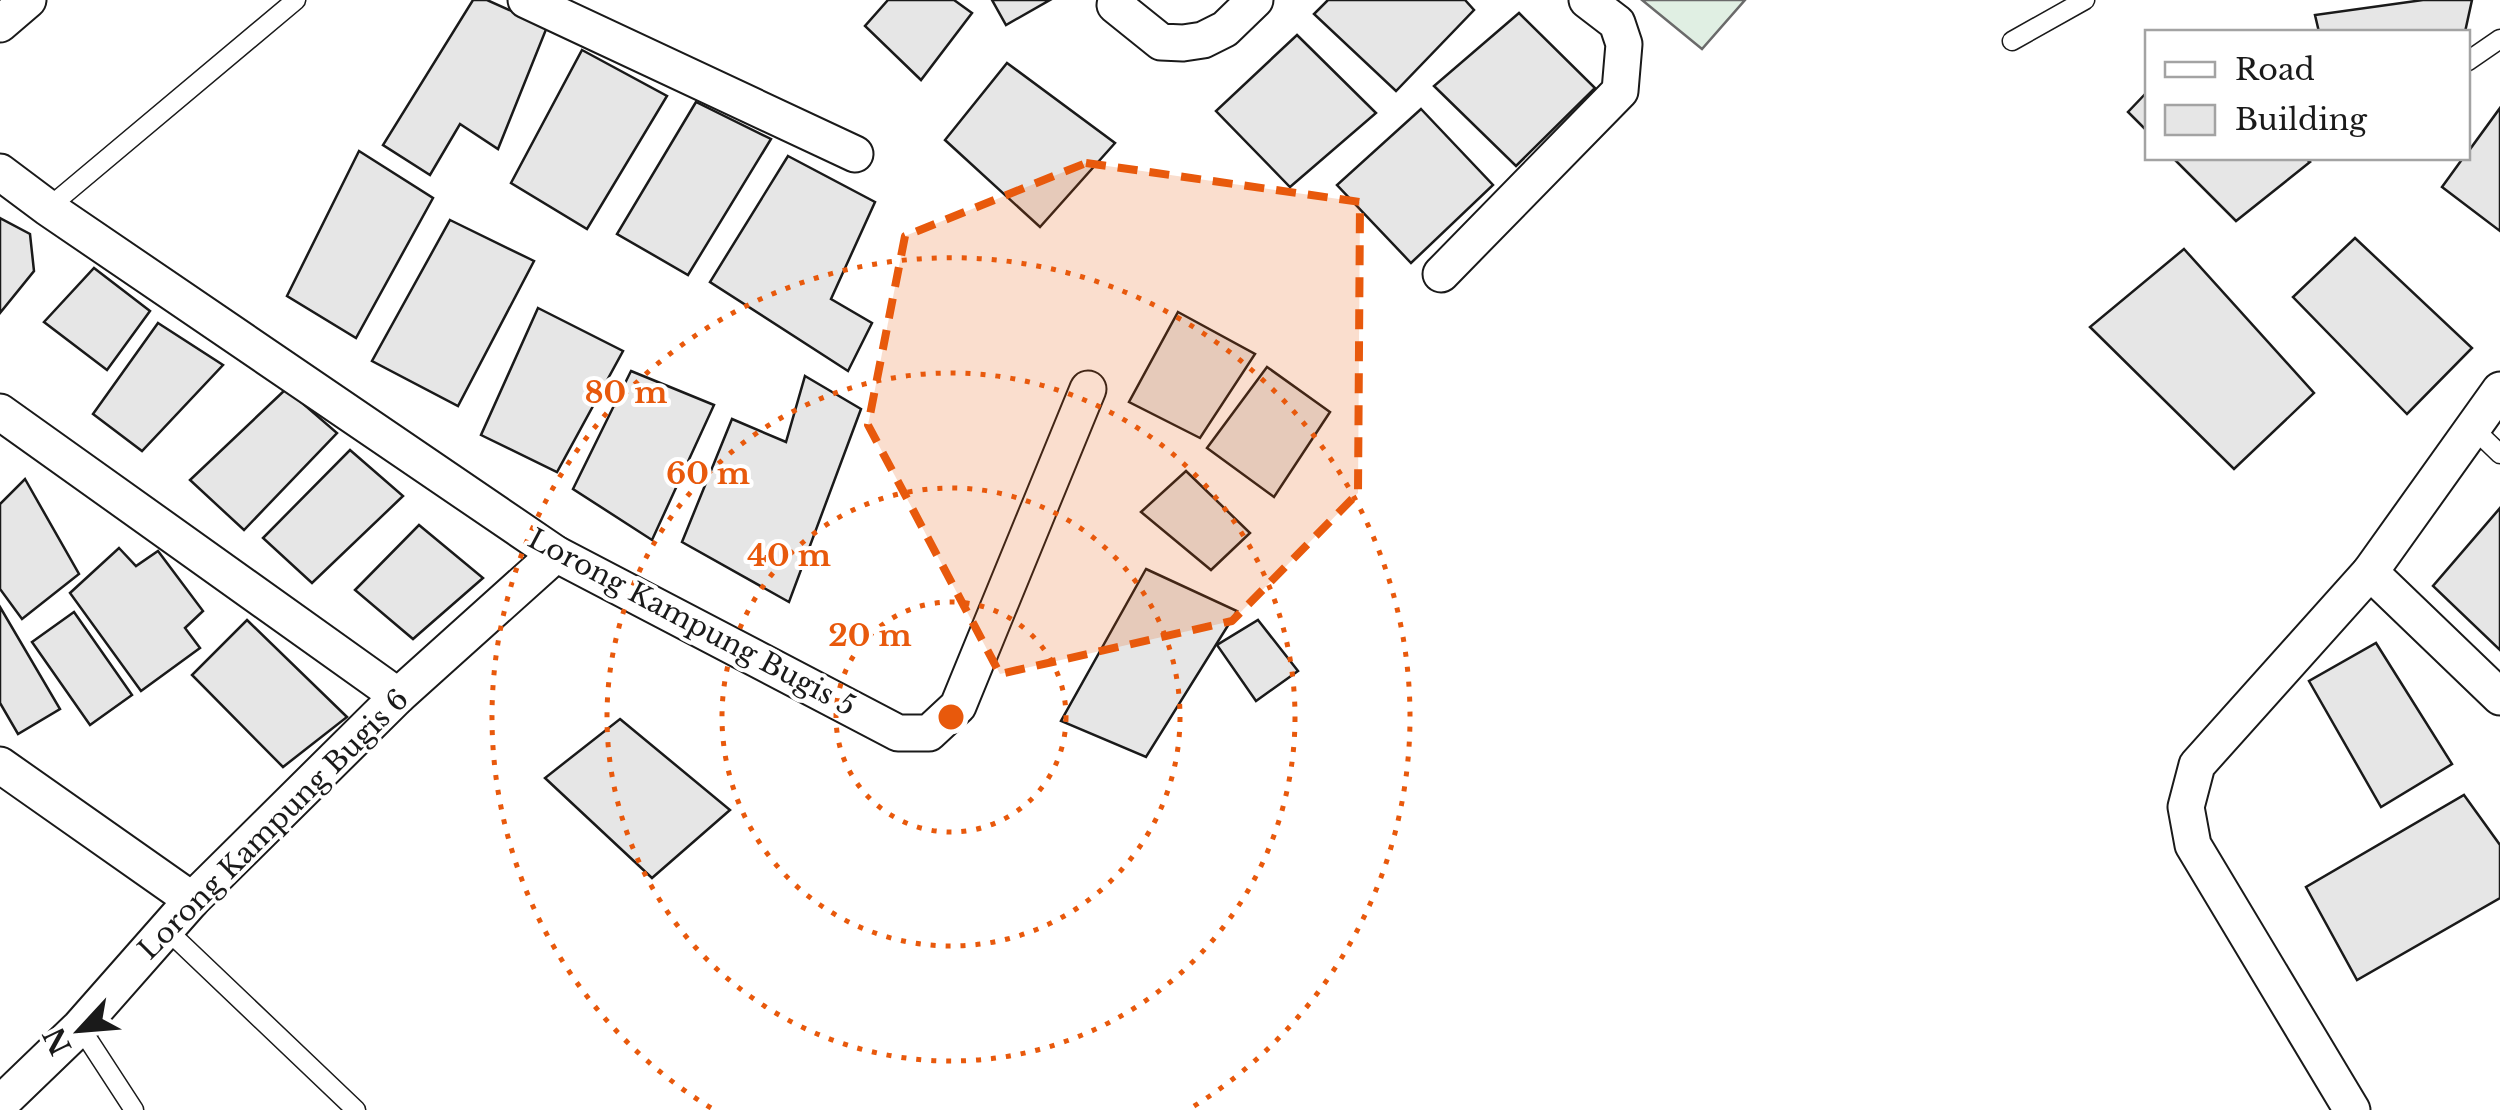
<svg xmlns="http://www.w3.org/2000/svg" width="2500" height="1110" viewBox="0 0 2500 1110" font-family="'Libre Baskerville',serif">
	<rect width="100%" height="100%" fill="#fff"/>
	<polygon fill="#e0efe3" stroke="#6a6a6a" stroke-width="2.5" points="1642,0 1745,0 1702,49"/>
	<g fill="#e6e6e6" stroke="#1a1a1a" stroke-width="2.5">
		<polygon points="473,0 487,0 547,27 498,149 460,124 430,175 383,145"/>
		<polygon points="888,0 954,0 972,13 921,80 865,26"/>
		<polygon points="992,0 1050,0 1006,25"/>
		<polygon points="1328,0 1465,0 1474,10 1396,91 1314,14"/>
		<polygon points="2423,0 2472,0 2465,32 2319,32 2315,15"/>
		<polygon points="1519,13 1595,88 1516,166 1434,86"/>
		<polygon points="1297,35 1376,113 1290,187 1216,111"/>
		<polygon points="582,50 667,96 587,229 511,183"/>
		<polygon points="1007,63 1115,143 1040,227 945,140"/>
		<polygon points="2148,91 2148,132 2128,112"/>
		<polygon points="696,102 771,139 688,275 617,234"/>
		<polygon points="2500,108 2500,231 2442,187 2463,158 2468,158 2468,152"/>
		<polygon points="1421,109 1493,185 1411,263 1337,185"/>
		<polygon points="359,151 433,198 356,338 287,296"/>
		<polygon points="788,156 875,202 831,299 872,323 848,371 710,282"/>
		<polygon points="2173,158 2305,158 2310,162 2236,221"/>
		<polygon points="0,218 30,234 34,271 0,313"/>
		<polygon points="450,220 534,261 458,406 372,361"/>
		<polygon points="2355,238 2472,348 2407,414 2293,297"/>
		<polygon points="2184,249 2314,393 2234,469 2090,327"/>
		<polygon points="94,268 150,311 107,370 44,322"/>
		<polygon points="538,308 623,351 557,472 481,435"/>
		<polygon points="1178,312 1255,354 1200,438 1129,402"/>
		<polygon points="158,323 223,365 142,451 93,414"/>
		<polygon points="1267,367 1330,412 1274,497 1207,448"/>
		<polygon points="631,371 714,405 652,540 573,489"/>
		<polygon points="805,376 861,409 789,602 682,542 732,419 786,442"/>
		<polygon points="286,389 337,433 244,530 190,480"/>
		<polygon points="350,450 403,496 312,583 263,538"/>
		<polygon points="1186,471 1250,533 1211,570 1141,512"/>
		<polygon points="25,479 79,574 22,619 0,589 0,504"/>
		<polygon points="2500,508 2500,650 2433,586"/>
		<polygon points="419,525 483,578 413,639 355,590"/>
		<polygon points="119,548 136,566 158,551 203,611 185,628 200,648 141,691 70,593"/>
		<polygon points="1146,569 1237,611 1146,757 1061,721"/>
		<polygon points="0,607 60,709 18,734 0,703"/>
		<polygon points="74,612 132,695 90,725 32,642"/>
		<polygon points="247,620 347,717 283,767 192,675"/>
		<polygon points="1258,620 1298,671 1256,701 1217,645"/>
		<polygon points="2376,643 2452,764 2381,807 2309,681"/>
		<polygon points="620,719 730,810 652,878 545,778"/>
		<polygon points="2464,795 2500,845 2500,898 2357,980 2306,887"/>
	</g>
	<g fill="none" stroke-linecap="round" stroke-linejoin="round">
		<g stroke="#1a1a1a" stroke-width="21">
			<g id="lane">
				<polyline points="2012,41 2085,0"/>
				<polyline points="2468,61 2500,39"/>
				<polyline points="48,208 296,0"/>
				<polyline points="2473,428 2500,454"/>
				<polyline points="166,929 356,1110"/>
				<polyline points="80,1027 134,1110"/>
			</g>
		</g>
		<g stroke="#1a1a1a" stroke-width="39">
			<g id="street">
				<polyline points="526,0 855,154"/>
				<polyline points="1115,5 1161,42 1183,43 1203,40 1225,29 1255,0"/>
				<polyline points="0,24 28,0"/>
				<polyline points="0,172 48,208 556,554 898,733 929,733 958,706 1088,389"/>
				<polyline points="1441,274 1620,91 1624,44 1617,23 1587,0"/>
				<polyline points="0,412 398,696"/>
				<polyline points="2370,572 2500,697"/>
				<polyline points="0,765 192,900"/>
				<polyline points="0,1104 80,1027 192,900 398,696 556,554"/>
				<polyline points="2352,1110 2193,845 2186,807 2197,765 2370,572 2500,390"/>
			</g>
		</g>
		<use href="#lane" stroke="#fff" stroke-width="18"/>
		<use href="#street" stroke="#fff" stroke-width="35"/>
	</g>
	<path fill="#e8590c" fill-opacity="0.2" stroke="#e8590c" stroke-width="8" stroke-dasharray="20 12" stroke-linejoin="round" d="M1086 163 1360 202 1358 493 1232 621 1000 674 868 425 905 236Z"/>
	<g fill="none" stroke="#e8590c" stroke-width="5" stroke-dasharray="5 10">
		<circle cx="951" cy="717" r="115"/>
		<circle cx="951" cy="717" r="229"/>
		<circle cx="951" cy="717" r="344"/>
		<path d="M711 1108A459 459 0 1 1 1191 1108"/>
	</g>
	<g text-anchor="middle" stroke-width="8" stroke-linejoin="round" paint-order="stroke">
		<g font-size="28" fill="#1a1a1a" stroke="#fff">
			<text transform="translate(692 622) rotate(28)" y="10">Lorong Kampung Bugis 5</text>
			<text transform="translate(273 824) rotate(-45)" y="10">Lorong Kampung Bugis 6</text>
		</g>
	</g>
	<circle cx="951" cy="717" r="15" fill="#e8590c" stroke="#fff" stroke-width="5"/>
	<g font-size="30" text-anchor="middle" font-weight="bold" fill="#e8590c" stroke="#fff" stroke-width="8" stroke-linejoin="round" paint-order="stroke">
		<text x="626" y="403">80 m</text>
		<text x="708" y="484">60 m</text>
		<text x="789" y="566">40 m</text>
		<text x="870" y="646">20 m</text>
	</g>
	<rect x="2145" y="30" width="325" height="130" fill="#ffffff" stroke="#a3a3a3" stroke-width="2.5"/>
	<rect x="2165" y="62" width="50" height="15" fill="#ffffff" stroke="#a3a3a3" stroke-width="2.5"/>
	<text x="2235" y="80" font-size="30" fill="#1a1a1a">Road</text>
	<rect x="2165" y="105" width="50" height="30" fill="#e6e6e6" stroke="#a3a3a3" stroke-width="2.5"/>
	<text x="2235" y="130" font-size="30" fill="#1a1a1a">Building</text>
	<g transform="translate(80 1030) rotate(244)" stroke="#ffffff" stroke-width="8" paint-order="stroke">
	<path d="M0-8L18 38L0 25L-18 38Z" fill="#1a1a1a"/>
	<text y="-15" font-size="28" font-weight="bold" text-anchor="middle" fill="#1a1a1a">N</text>
	</g>
</svg>
